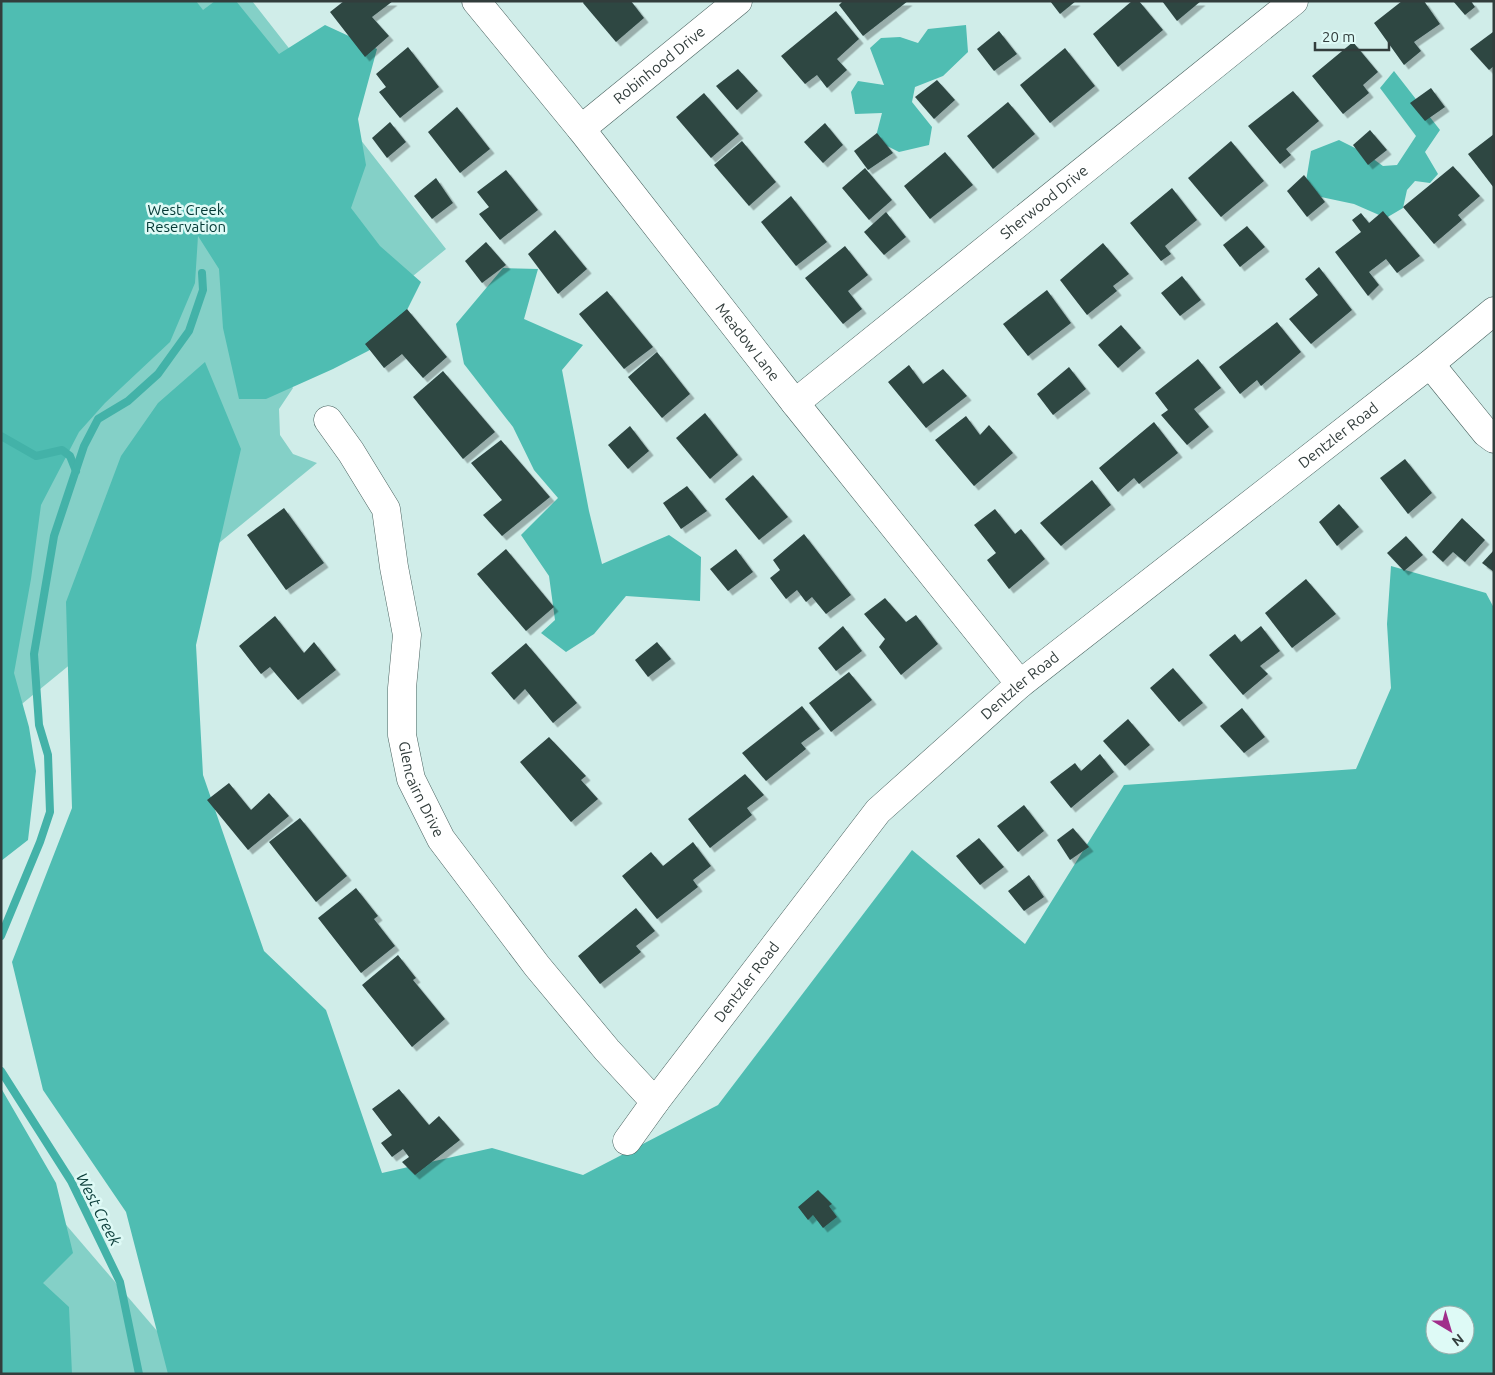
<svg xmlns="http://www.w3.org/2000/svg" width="1495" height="1375" viewBox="0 0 1495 1375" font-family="Ubuntu,sans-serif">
	<defs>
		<filter id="shadow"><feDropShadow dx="4.5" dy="4.5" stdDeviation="0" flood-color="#0004"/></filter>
	</defs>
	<rect width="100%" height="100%" fill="#d0ede9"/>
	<g fill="#84d0c7">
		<polygon points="1,1 252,1 446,249 287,379 293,388 279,409 280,435 293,454 317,463 1,721"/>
		<polygon points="1,1149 194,1374 1,1374"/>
	</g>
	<g fill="#4fbdb2" fill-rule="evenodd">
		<polygon points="1,1 196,1 203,10 215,1 236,1 279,54 325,25 377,49 358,119 366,165 351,208 380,246 421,282 396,332 368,351 333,369 266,399 239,399 223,328 219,269 198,236 195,283 170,342 105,403 79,432 41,505 31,579 14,673 29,727 36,771 28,840 1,861"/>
		<polygon points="966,25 968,52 943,76 915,87 912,102 932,127 929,145 899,152 875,140 882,113 855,114 851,92 858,81 884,85 870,48 881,38 900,37 918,43 928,29"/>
		<polygon points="1394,71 1440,130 1425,152 1438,174 1430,183 1415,181 1407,190 1403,208 1386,218 1354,204 1321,197 1306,181 1311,151 1339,140 1365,153 1383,166 1397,165 1416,136 1380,88"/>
		<polygon points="503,268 538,269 524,319 583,345 562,370 589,511 602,564 669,535 701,557 700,601 626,596 594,634 566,652 541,633 555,620 549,576 521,535 558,498 534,470 513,427 464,364 456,324"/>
		<path d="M205 362 241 449 196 645 203 775 264 951 326 1010 382 1173 492 1148 583 1175 718 1105 912 850 1025 944 1124 785 1356 769 1391 688 1387 624 1391 566 1486 593 1494 608V1374H168L126 1212 43 1090 12 962 72 808 66 602 121 456 158 403ZM1435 1315H1465V1345H1435Z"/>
		<polygon points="1,1088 56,1183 73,1253 43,1283 69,1307 72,1374 1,1374"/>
	</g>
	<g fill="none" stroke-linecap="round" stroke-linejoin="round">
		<g stroke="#43b2a8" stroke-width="8">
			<polyline points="1,436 36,456 62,450 70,456 76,471"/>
			<polyline points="1,936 40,842 50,812 48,755 39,725 34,654 54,536 84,446 98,419 128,401 158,374 189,331 203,290 202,273"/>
			<polyline points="1,1071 71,1181 120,1282 139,1374"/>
		</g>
	</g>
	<g fill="#2e4643" filter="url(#shadow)">
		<polygon points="344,1 393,1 372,17 389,36 365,57 330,12"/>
		<polygon points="584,1 631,1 644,18 616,42 583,3"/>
		<polygon points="843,1 908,1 863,36 839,5"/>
		<polygon points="1050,1 1076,1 1060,14"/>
		<polygon points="1132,1 1139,1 1163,30 1118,67 1093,34"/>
		<polygon points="1162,1 1201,1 1177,21"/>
		<polygon points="1402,1 1424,1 1440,24 1414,42 1421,51 1404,65 1374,23"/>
		<polygon points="1453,1 1471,1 1475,7 1465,15"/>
		<polygon points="836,11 859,39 837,59 847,70 827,88 817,75 805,84 781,56"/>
		<polygon points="999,31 1017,54 994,71 977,49"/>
		<polygon points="1493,32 1494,66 1489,70 1470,49"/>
		<polygon points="1353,42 1378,72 1363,85 1369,93 1343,114 1312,76"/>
		<polygon points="408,47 439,87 400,118 379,92 386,87 376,74"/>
		<polygon points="1065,48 1095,86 1050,123 1020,85"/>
		<polygon points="738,69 758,91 737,110 716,86"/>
		<polygon points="937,80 955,100 934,119 915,97"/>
		<polygon points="1431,88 1445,107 1425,121 1410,103"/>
		<polygon points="1293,91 1319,121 1286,149 1291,155 1280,164 1248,126"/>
		<polygon points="704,93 739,134 711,158 676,117"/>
		<polygon points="1008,102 1035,134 993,169 967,136"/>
		<polygon points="457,107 490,149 460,173 428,132"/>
		<polygon points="390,122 406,142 387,158 372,138"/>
		<polygon points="825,123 843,145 823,163 804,142"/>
		<polygon points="1370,130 1387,150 1368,165 1353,145"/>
		<polygon points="877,133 893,153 868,170 854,151"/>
		<polygon points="1494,134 1494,188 1468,154"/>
		<polygon points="742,141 776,182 749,206 714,165"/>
		<polygon points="1231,141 1264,181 1221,217 1188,178"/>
		<polygon points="945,152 973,185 930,219 904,186"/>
		<polygon points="1453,166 1480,196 1458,215 1462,220 1434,244 1403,207"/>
		<polygon points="865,168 892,200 869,220 842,188"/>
		<polygon points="506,170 538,210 500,240 479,214 489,207 477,192"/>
		<polygon points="1304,175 1325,202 1307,217 1287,191"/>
		<polygon points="436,178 453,203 432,219 414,196"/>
		<polygon points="1172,188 1197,220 1165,246 1171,254 1161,261 1130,223"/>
		<polygon points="791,196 827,242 796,266 761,222"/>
		<polygon points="1383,211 1420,256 1397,273 1386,259 1369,272 1379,285 1368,296 1335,252 1361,232 1352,220 1361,213 1369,223"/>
		<polygon points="886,212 906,237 884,255 864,232"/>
		<polygon points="1247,226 1265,247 1240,267 1223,245"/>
		<polygon points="555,230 587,269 558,294 528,254"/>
		<polygon points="486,242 506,265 482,283 465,261"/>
		<polygon points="1103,243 1129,274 1113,286 1117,291 1087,315 1060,280"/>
		<polygon points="845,246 868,275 848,291 862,309 843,324 805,278"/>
		<polygon points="1319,267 1352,310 1311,344 1289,319 1318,295 1305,279"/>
		<polygon points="1182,276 1201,300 1180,316 1161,293"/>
		<polygon points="1047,290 1071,323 1028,356 1003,324"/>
		<polygon points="607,291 653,347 624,369 579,314"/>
		<polygon points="407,309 447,357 423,378 402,354 384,368 365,344"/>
		<polygon points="1277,322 1301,352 1261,386 1257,380 1240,394 1219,367"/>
		<polygon points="1121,325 1141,348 1118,368 1098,345"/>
		<polygon points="657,352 690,394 662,418 628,377"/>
		<polygon points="1198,359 1221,388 1194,409 1209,427 1187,445 1161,415 1168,410 1155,393"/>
		<polygon points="909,365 923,384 943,369 967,396 926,428 888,382"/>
		<polygon points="1069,367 1086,389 1053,415 1037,394"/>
		<polygon points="443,371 495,432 463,459 413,397"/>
		<polygon points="705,413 738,455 710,479 676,438"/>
		<polygon points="966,416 980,435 989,425 1013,453 974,486 935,440"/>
		<polygon points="1154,422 1178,453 1139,484 1134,478 1118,492 1099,468"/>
		<polygon points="630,426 649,451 628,469 608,445"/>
		<polygon points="501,440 550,497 502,536 483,515 502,500 471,463"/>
		<polygon points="1405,459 1432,493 1408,514 1380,478"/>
		<polygon points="753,475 788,517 759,540 725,499"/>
		<polygon points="1092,480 1111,505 1061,546 1040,523"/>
		<polygon points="687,486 707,511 681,529 663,503"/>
		<polygon points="1339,504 1359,527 1337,546 1319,522"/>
		<polygon points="284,508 324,563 286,590 247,535"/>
		<polygon points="995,509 1015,534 1021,529 1045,559 1009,589 987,560 996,553 974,525"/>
		<polygon points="1462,518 1485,540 1465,562 1453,552 1443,562 1432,552"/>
		<polygon points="804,534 851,595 826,614 812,597 806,602 797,590 786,599 770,578 780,570 773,560"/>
		<polygon points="1406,536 1423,555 1404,571 1387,553"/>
		<polygon points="506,549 554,607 526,631 477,574"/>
		<polygon points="736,549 753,572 728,591 710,569"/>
		<polygon points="1494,550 1494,572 1482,563"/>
		<polygon points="1306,579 1336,614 1292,648 1265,613"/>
		<polygon points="885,598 906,622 916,615 938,644 901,675 879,647 885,639 864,614"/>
		<polygon points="275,616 304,653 314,642 336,670 298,700 270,667 261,674 239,646"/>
		<polygon points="843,626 862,651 836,671 818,648"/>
		<polygon points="1261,626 1280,651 1260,666 1268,674 1243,695 1209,655 1235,634 1241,642"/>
		<polygon points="657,642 671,659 648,677 635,660"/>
		<polygon points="526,643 577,703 553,723 525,689 514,700 491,673"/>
		<polygon points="1173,668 1203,703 1179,722 1150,688"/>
		<polygon points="849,672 872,700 831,732 809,703"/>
		<polygon points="802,706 820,729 801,743 806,749 766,781 742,753"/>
		<polygon points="1242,708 1265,737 1244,753 1220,726"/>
		<polygon points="1128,719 1150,745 1125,766 1103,741"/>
		<polygon points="549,737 586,776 581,780 598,799 571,822 520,762"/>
		<polygon points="1100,754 1114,772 1071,808 1050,782 1075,763 1081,771"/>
		<polygon points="745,774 764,795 747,808 752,815 710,848 688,819"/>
		<polygon points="229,783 251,810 269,793 289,816 248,850 207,800"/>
		<polygon points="1024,805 1044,831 1018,852 997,826"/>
		<polygon points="300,818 347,876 316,902 269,842"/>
		<polygon points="1073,828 1089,847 1070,860 1057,840"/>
		<polygon points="979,838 1004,867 980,885 956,856"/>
		<polygon points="693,842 711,866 693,880 698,887 657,919 622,876 651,852 663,866"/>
		<polygon points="1029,875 1044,897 1024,911 1008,891"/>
		<polygon points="356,888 378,916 374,919 395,946 361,973 318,918"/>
		<polygon points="636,908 655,931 636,946 641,952 600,984 578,956"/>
		<polygon points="398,955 416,978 413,980 445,1019 412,1047 362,985"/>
		<polygon points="399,1089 429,1125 439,1116 460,1140 415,1175 402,1162 409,1157 403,1149 392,1157 381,1143 392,1135 372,1109"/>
		<polygon points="818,1190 832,1204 829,1206 837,1217 823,1228 813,1215 808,1220 798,1207"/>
	</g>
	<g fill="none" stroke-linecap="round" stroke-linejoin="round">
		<g stroke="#49625f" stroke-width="29">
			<g id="minor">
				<path id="s1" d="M476 1 581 129 795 403 1020 684"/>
				<path id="s2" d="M581 129 738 1"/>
				<polyline points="1430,364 1486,433 1494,439"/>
				<path id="s3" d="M795 403 1294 1"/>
				<path id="s4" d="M328 420 351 452 386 509 394 567 407 635 402 688V735L411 779 441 839 537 966 607 1050 655 1102"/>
				<path id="s5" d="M627 1141 655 1102 878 811 1020 684 1430 364 1494 311"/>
			</g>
		</g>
		<use href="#minor" stroke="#fff" stroke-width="28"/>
	</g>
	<g text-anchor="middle" stroke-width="5" stroke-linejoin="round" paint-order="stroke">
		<g font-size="15" fill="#323d3c" stroke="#defaf6">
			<text dy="5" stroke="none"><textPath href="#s2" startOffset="101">Robinhood Drive</textPath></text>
			<text dy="5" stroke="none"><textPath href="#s3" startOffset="320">Sherwood Drive</textPath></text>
			<text dy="5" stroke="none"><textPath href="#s1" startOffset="436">Meadow Lane</textPath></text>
			<text dy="5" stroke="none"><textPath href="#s5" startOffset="1009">Dentzler Road</textPath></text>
			<text dy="5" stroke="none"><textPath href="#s5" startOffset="604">Dentzler Road</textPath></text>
			<text dy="5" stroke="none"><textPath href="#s4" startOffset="392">Glencairn Drive</textPath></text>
			<text dy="5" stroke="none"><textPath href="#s5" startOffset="199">Dentzler Road</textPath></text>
		</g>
		<g font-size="15" fill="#033834" stroke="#defaf6">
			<text x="186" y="215">West Creek<tspan x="186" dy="17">Reservation</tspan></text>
		</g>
		<g font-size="16" font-style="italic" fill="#0e403c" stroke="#defaf6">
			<text transform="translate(99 1209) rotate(63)" y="6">West Creek</text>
		</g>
	</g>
	<rect width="1495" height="1375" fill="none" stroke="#323d3c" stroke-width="5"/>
	<g transform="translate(1450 1330) rotate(142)"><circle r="24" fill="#defaf6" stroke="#99aeac"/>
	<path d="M0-4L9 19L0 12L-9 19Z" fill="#a02e8b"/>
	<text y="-8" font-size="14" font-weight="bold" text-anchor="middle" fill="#323d3c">N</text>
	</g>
	<path d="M1315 42v8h74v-8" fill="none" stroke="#323d3c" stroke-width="2.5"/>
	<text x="1322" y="42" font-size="15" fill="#323d3c" stroke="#defaf6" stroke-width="4" paint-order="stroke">20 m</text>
</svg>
